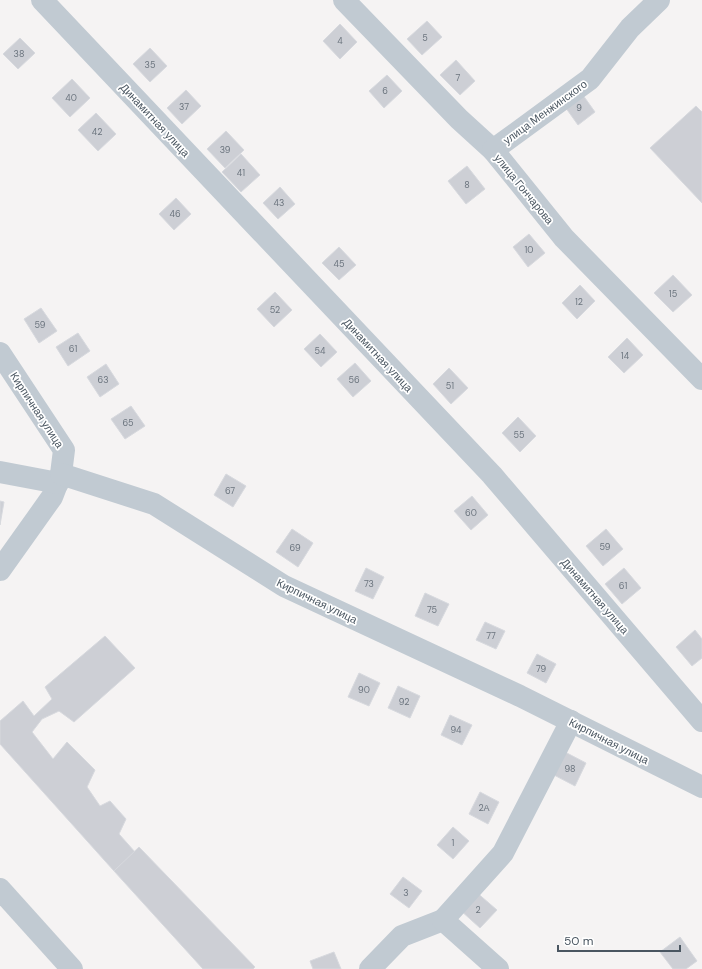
<svg xmlns="http://www.w3.org/2000/svg" width="702" height="969" viewBox="0 0 702 969" font-family="'DM Sans',sans-serif">
	<rect width="100%" height="100%" fill="#f5f3f3"/>
	<g fill="#cdcfd5" stroke="#d7d9de">
		<polygon points="427,21 442,37 422,55 407,39"/>
		<polygon points="340,24 357,42 340,59 323,41"/>
		<polygon points="20,38 35,53 18,69 3,54"/>
		<polygon points="150,48 167,66 150,82 133,64"/>
		<polygon points="456,60 475,81 460,95 440,75"/>
		<polygon points="387,75 402,91 384,108 369,91"/>
		<polygon points="72,79 90,98 70,117 52,98"/>
		<polygon points="186,90 201,106 182,124 167,108"/>
		<polygon points="580,91 595,112 578,125 563,104"/>
		<polygon points="696,106 702,112 702,203 650,148"/>
		<polygon points="96,113 116,134 98,151 78,130"/>
		<polygon points="226,131 244,150 225,168 207,149"/>
		<polygon points="241,154 260,175 241,192 222,172"/>
		<polygon points="467,166 485,189 466,204 448,181"/>
		<polygon points="280,187 295,204 278,219 263,203"/>
		<polygon points="176,198 191,214 174,230 159,214"/>
		<polygon points="529,234 545,253 528,267 513,247"/>
		<polygon points="339,247 356,265 339,280 322,263"/>
		<polygon points="673,275 692,295 673,312 654,293"/>
		<polygon points="580,285 595,301 577,319 562,303"/>
		<polygon points="275,292 292,310 274,327 257,309"/>
		<polygon points="41,308 57,331 39,343 24,319"/>
		<polygon points="78,333 90,351 68,366 56,347"/>
		<polygon points="320,334 337,352 321,367 304,349"/>
		<polygon points="627,338 643,355 624,373 608,357"/>
		<polygon points="355,363 371,381 353,397 337,379"/>
		<polygon points="106,364 119,384 100,397 87,377"/>
		<polygon points="449,368 468,388 451,404 433,384"/>
		<polygon points="131,406 145,426 125,439 111,419"/>
		<polygon points="518,417 536,436 520,452 502,433"/>
		<polygon points="226,474 246,486 233,507 214,495"/>
		<polygon points="472,496 488,515 471,530 454,511"/>
		<polygon points="0,501 4,502 0,525"/>
		<polygon points="292,529 313,543 298,567 276,552"/>
		<polygon points="606,529 623,549 603,566 586,546"/>
		<polygon points="366,568 384,577 373,599 355,591"/>
		<polygon points="624,568 641,588 622,604 605,584"/>
		<polygon points="425,593 449,604 438,626 415,616"/>
		<polygon points="485,622 505,631 496,649 476,640"/>
		<polygon points="695,630 702,639 702,658 692,666 676,647"/>
		<polygon points="105,636 135,668 74,722 59,711 42,719 32,732 53,759 67,742 95,770 87,787 100,806 110,801 126,819 119,834 135,852 114,871 0,744 0,721 23,701 34,716 52,699 45,687"/>
		<polygon points="537,654 556,664 546,683 527,673"/>
		<polygon points="359,673 380,683 369,706 348,697"/>
		<polygon points="398,686 420,696 410,718 388,708"/>
		<polygon points="450,715 472,725 462,745 441,735"/>
		<polygon points="565,752 586,763 575,786 554,775"/>
		<polygon points="480,792 499,802 488,824 469,814"/>
		<polygon points="453,827 469,841 453,859 437,845"/>
		<polygon points="139,847 255,967 253,969 203,969 114,871"/>
		<polygon points="403,877 422,891 409,908 390,894"/>
		<polygon points="475,891 497,910 480,928 459,909"/>
		<polygon points="680,937 697,961 686,969 673,969 660,952"/>
		<polygon points="334,952 341,969 313,969 310,961"/>
	</g>
	<g fill="none" stroke-linecap="round" stroke-linejoin="round">
		<g stroke="#c1cad2" stroke-width="22">
			<polyline points="42,0 492,475 702,721"/>
			<polyline points="344,0 459,119 493,150 564,238 702,379"/>
			<polyline points="493,150 590,79 630,28 659,0"/>
			<polyline points="0,353 64,450 61,474 52,497 0,570"/>
			<polyline points="0,472 58,483"/>
			<polyline points="61,474 154,504 284,586 520,696 702,787"/>
			<polyline points="0,889 72,969"/>
			<polyline points="370,969 402,936 443,920"/>
			<polyline points="498,969 443,920 503,853 571,721"/>
		</g>
	</g>
	<g text-anchor="middle" stroke-width="3.5" stroke-linejoin="round" paint-order="stroke">
		<g font-size="9" fill="#6b747e">
			<text x="425" y="41">5</text>
			<text x="340" y="44">4</text>
			<text x="19" y="57">38</text>
			<text x="150" y="68">35</text>
			<text x="458" y="81">7</text>
			<text x="385" y="94">6</text>
			<text x="71" y="101">40</text>
			<text x="184" y="110">37</text>
			<text x="579" y="111">9</text>
			<text x="97" y="135">42</text>
			<text x="225" y="153">39</text>
			<text x="241" y="176">41</text>
			<text x="467" y="188">8</text>
			<text x="279" y="206">43</text>
			<text x="175" y="217">46</text>
			<text x="529" y="253">10</text>
			<text x="339" y="267">45</text>
			<text x="673" y="297">15</text>
			<text x="579" y="305">12</text>
			<text x="275" y="313">52</text>
			<text x="40" y="328">59</text>
			<text x="73" y="352">61</text>
			<text x="320" y="354">54</text>
			<text x="625" y="359">14</text>
			<text x="103" y="383">63</text>
			<text x="354" y="383">56</text>
			<text x="450" y="389">51</text>
			<text x="128" y="426">65</text>
			<text x="519" y="438">55</text>
			<text x="230" y="494">67</text>
			<text x="471" y="516">60</text>
			<text x="605" y="550">59</text>
			<text x="295" y="551">69</text>
			<text x="369" y="587">73</text>
			<text x="623" y="589">61</text>
			<text x="432" y="613">75</text>
			<text x="491" y="639">77</text>
			<text x="541" y="672">79</text>
			<text x="364" y="693">90</text>
			<text x="404" y="705">92</text>
			<text x="456" y="733">94</text>
			<text x="570" y="772">98</text>
			<text x="484" y="811">2А</text>
			<text x="453" y="846">1</text>
			<text x="406" y="896">3</text>
			<text x="478" y="913">2</text>
		</g>
		<g font-size="11" fill="#4a5661" stroke="#fff">
			<text transform="translate(545 112) rotate(-36)" y="4">улица Менжинского</text>
			<text transform="translate(155 120) rotate(47)" y="4">Динамитная улица</text>
			<text transform="translate(524 189) rotate(51)" y="4">улица Гончарова</text>
			<text transform="translate(378 355) rotate(47)" y="4">Динамитная улица</text>
			<text transform="translate(37 410) rotate(57)" y="4">Кирпичная улица</text>
			<text transform="translate(595 596) rotate(49)" y="4">Динамитная улица</text>
			<text transform="translate(317 601) rotate(26)" y="4">Кирпичная улица</text>
			<text transform="translate(609 741) rotate(27)" y="4">Кирпичная улица</text>
		</g>
	</g>
	<path d="M558 945v6h122v-6" fill="none" stroke="#4a5661" stroke-width="2"/>
	<text x="564" y="945" font-size="12" fill="#4a5661" stroke="#ffffff" stroke-width="3" paint-order="stroke">50 m</text>
</svg>
